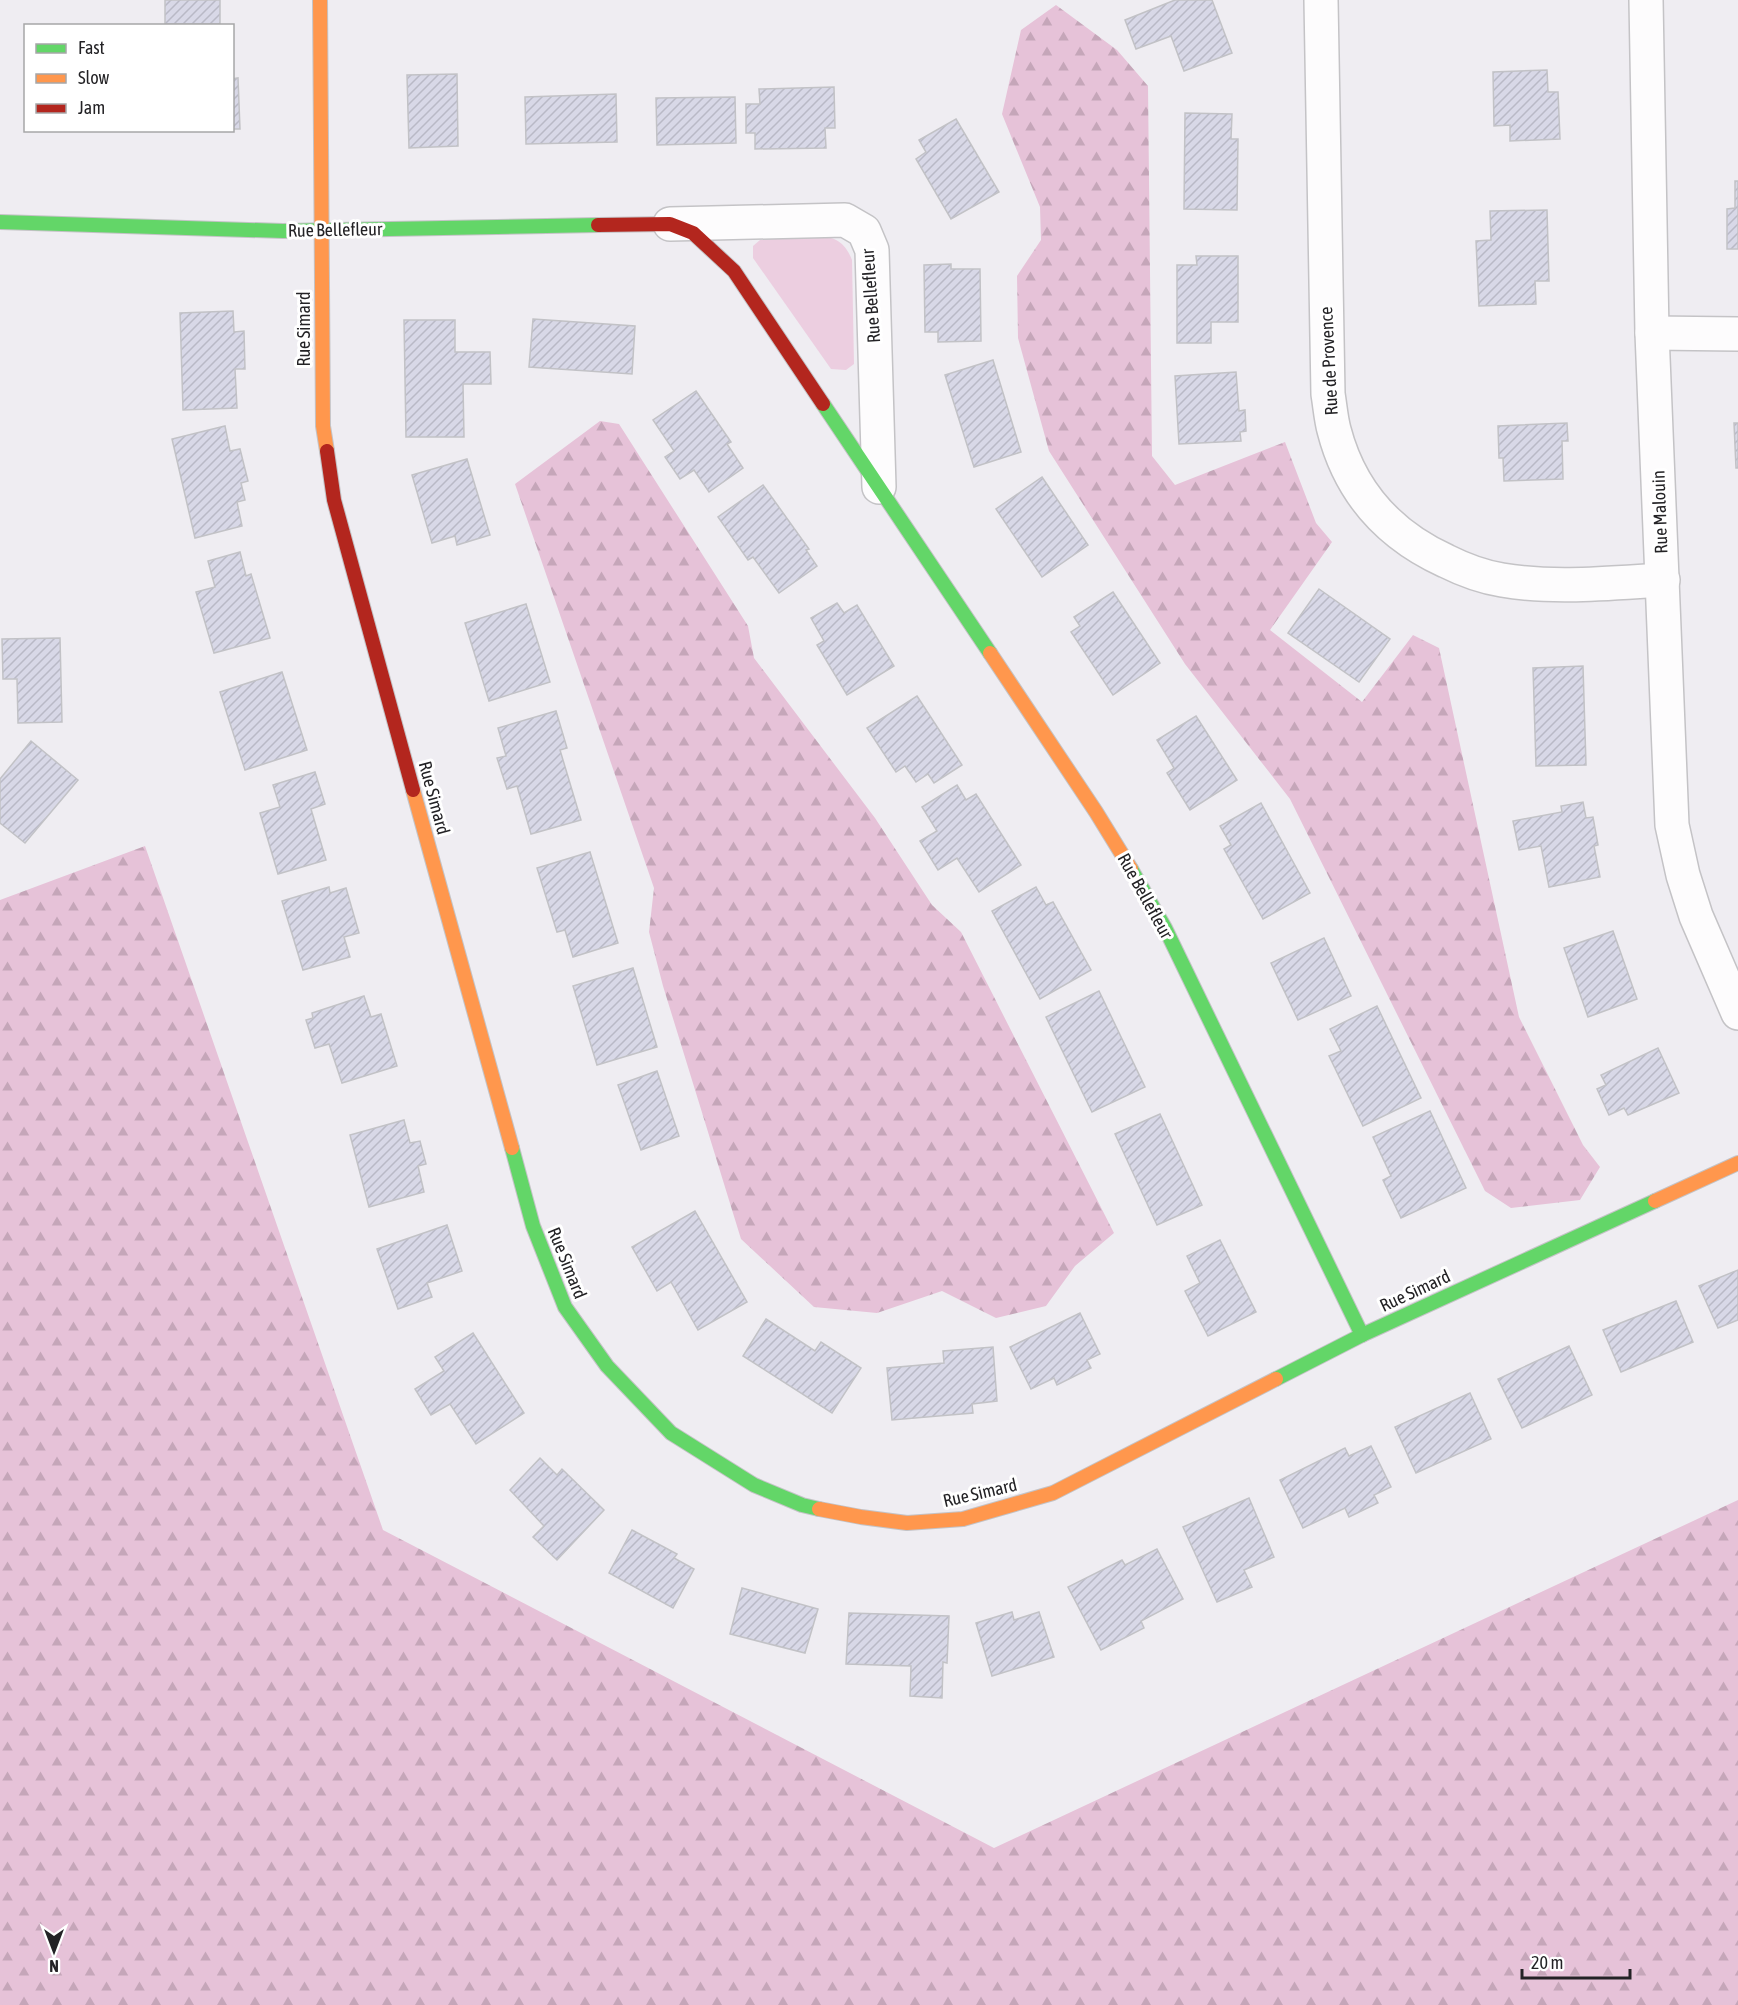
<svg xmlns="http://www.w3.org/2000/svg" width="1738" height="2005" viewBox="0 0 1738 2005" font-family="'Asap Condensed',sans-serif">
	<defs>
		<pattern id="forest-firs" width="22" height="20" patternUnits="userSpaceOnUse" patternTransform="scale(1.5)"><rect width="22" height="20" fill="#e6c2d8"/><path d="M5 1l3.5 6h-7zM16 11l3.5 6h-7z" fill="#c5a6b9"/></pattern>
		<pattern id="building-hatch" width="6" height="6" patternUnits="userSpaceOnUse" patternTransform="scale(1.5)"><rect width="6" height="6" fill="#d8d8e7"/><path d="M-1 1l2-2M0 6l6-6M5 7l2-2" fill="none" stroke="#b9b9c6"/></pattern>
	</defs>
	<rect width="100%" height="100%" fill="#efedf2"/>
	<path fill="#eccee0" d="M813 236C833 236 844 240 852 260L854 364 846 370 831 369 753 258V246L760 240Z"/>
	<g fill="url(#forest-firs)">
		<polygon points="1056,5 1117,50 1148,86 1152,456 1175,485 1285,442 1316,523 1332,542 1270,630 1362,702 1413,635 1439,648 1519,1017 1583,1145 1600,1167 1580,1200 1511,1208 1485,1191 1290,799 1185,664 1049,451 1018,338 1017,276 1041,240 1040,207 1002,114 1021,30"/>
		<polygon points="600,421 619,424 748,626 754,658 875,818 932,905 961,932 1114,1233 1075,1266 1046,1306 996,1318 942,1291 877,1313 814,1307 741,1239 663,986 649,932 654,888 515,484"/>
		<polygon points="145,846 383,1530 994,1848 1738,1500 1738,2005 0,2005 0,900"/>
	</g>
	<g fill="url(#building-hatch)" stroke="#c2c2c6" stroke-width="1.5">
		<rect x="165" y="0" width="55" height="24"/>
		<polygon points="1175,0 1212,0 1232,53 1184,71 1171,36 1136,49 1125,20"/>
		<polygon points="1547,70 1548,92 1558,92 1560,139 1510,141 1510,125 1494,126 1493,72"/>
		<polygon points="457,74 458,146 409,148 407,75"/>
		<polygon points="238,78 240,129 232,129 232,79"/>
		<polygon points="834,87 835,128 825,128 826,148 755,149 755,133 746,133 746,104 760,104 759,89"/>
		<polygon points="616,94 617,142 526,144 525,97"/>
		<polygon points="735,97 736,143 657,145 656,98"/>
		<polygon points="1185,113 1232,114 1231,139 1238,139 1237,210 1184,209"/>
		<polygon points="956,119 999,192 951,219 916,159 926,152 919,140"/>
		<polygon points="1735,181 1738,181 1738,249 1727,249 1727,209 1735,208"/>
		<polygon points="1547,210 1549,281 1535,281 1536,304 1479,306 1476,241 1491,240 1490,211"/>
		<polygon points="1196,256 1238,256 1238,322 1211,322 1211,343 1177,343 1177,265 1197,265"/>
		<polygon points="951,264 951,269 980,269 981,341 938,342 938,332 925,332 924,265"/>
		<polygon points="233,311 234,332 244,331 245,369 235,369 237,408 183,410 180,313"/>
		<polygon points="533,319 635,326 632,374 529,367"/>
		<polygon points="404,320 455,320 455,352 490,352 491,384 463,384 464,437 406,437"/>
		<polygon points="993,360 1021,452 974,467 945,375"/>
		<polygon points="1236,372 1239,411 1245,410 1246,431 1240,432 1241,441 1179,444 1175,376"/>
		<polygon points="696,391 731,442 727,444 743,468 709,492 694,470 680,479 665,457 674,451 653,420"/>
		<polygon points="1567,423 1568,441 1562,441 1563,479 1504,481 1503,458 1499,458 1498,426"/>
		<polygon points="1734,423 1738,423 1738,468 1736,468"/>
		<polygon points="225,426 230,451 240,449 248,481 241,483 245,500 237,502 242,526 195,538 172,439"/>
		<polygon points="467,459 490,535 457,545 455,536 432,543 412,475"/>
		<polygon points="1042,477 1088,545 1042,577 996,509"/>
		<polygon points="763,485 809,549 806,550 817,566 779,593 753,557 748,560 718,517"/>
		<polygon points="240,552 246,576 251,574 270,638 214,653 196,592 215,587 208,561"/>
		<polygon points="1319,589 1390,639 1359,682 1288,633"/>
		<polygon points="1113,592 1160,663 1113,695 1071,632 1080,626 1074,617"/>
		<polygon points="837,603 844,613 857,605 894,666 847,695 817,645 824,641 811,618"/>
		<polygon points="526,604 550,682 489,701 465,623"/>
		<polygon points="60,638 62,722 18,723 17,679 3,679 2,639"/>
		<polygon points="1583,666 1586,765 1536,766 1533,668"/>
		<polygon points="282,672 307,750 245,770 220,692"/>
		<polygon points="917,696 962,765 934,783 928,774 916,782 905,766 896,772 867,728"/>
		<polygon points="556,711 567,748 560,750 581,820 531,834 517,786 507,789 497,758 506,756 498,728"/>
		<polygon points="1196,716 1237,780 1190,810 1167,773 1174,768 1157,740"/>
		<polygon points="31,741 78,780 25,843 0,823 0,779"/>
		<polygon points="315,772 325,804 311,809 326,860 278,874 260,813 280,807 273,785"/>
		<polygon points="957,785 966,800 976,794 1021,865 979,892 957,858 938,870 920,841 937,831 922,807"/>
		<polygon points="1583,802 1586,818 1593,817 1598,845 1594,846 1600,877 1549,887 1541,846 1519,850 1513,821 1562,812 1561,806"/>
		<polygon points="1261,803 1310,893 1263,919 1224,849 1231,845 1220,826"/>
		<polygon points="590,852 618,943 573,957 565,930 557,932 537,868"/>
		<polygon points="329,887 330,893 346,888 359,933 344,937 350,957 303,970 282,901"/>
		<polygon points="1036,887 1046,905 1053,902 1091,970 1040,999 992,911"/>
		<polygon points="1613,931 1637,999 1588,1017 1564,948"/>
		<polygon points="1324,938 1351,996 1298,1020 1271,963"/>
		<polygon points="633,968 657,1047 597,1065 573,986"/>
		<polygon points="1099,991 1145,1087 1092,1112 1046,1017"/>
		<polygon points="364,996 371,1017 381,1014 397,1066 342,1083 329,1044 315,1048 306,1020 313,1018 312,1013"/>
		<polygon points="1377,1006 1421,1098 1363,1126 1329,1056 1341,1051 1330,1029"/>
		<polygon points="1658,1048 1679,1093 1628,1115 1624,1108 1609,1115 1597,1089 1606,1085 1601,1075"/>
		<polygon points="657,1071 679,1136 641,1150 618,1085"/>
		<polygon points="1430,1111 1466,1188 1401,1218 1383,1180 1391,1176 1373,1137"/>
		<polygon points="1160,1114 1202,1205 1157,1225 1115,1134"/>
		<polygon points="404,1120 410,1143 420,1141 426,1164 418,1166 424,1192 369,1207 350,1135"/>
		<polygon points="695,1211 747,1302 698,1330 671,1282 657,1291 632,1247"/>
		<polygon points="447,1225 462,1271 427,1283 432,1297 398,1309 377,1249"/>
		<polygon points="1220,1240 1256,1312 1208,1336 1185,1291 1200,1283 1187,1256"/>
		<polygon points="1738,1270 1738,1320 1718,1328 1699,1286"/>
		<polygon points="1676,1301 1693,1342 1621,1372 1603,1330"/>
		<polygon points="1080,1313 1100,1354 1087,1360 1091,1368 1057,1385 1054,1378 1031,1389 1010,1347"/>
		<polygon points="766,1319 815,1351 821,1342 861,1368 832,1413 743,1356"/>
		<polygon points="473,1333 524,1413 476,1444 450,1404 431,1415 415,1389 444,1371 435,1357"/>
		<polygon points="1569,1346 1592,1395 1522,1428 1498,1379"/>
		<polygon points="993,1347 997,1401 972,1404 973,1413 892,1420 887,1368 944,1363 943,1351"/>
		<polygon points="1470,1393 1491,1439 1416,1473 1395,1427"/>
		<polygon points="1371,1446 1391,1487 1374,1495 1378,1503 1349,1517 1345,1508 1303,1528 1280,1480 1345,1448 1349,1456"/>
		<polygon points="540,1458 557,1475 562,1469 604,1510 557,1560 533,1537 544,1526 510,1490"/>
		<polygon points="1249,1498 1274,1557 1244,1570 1252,1587 1217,1602 1183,1527"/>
		<polygon points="632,1530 677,1554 674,1558 694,1569 673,1608 609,1573"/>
		<polygon points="1157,1549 1183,1599 1141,1621 1144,1628 1101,1650 1068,1587 1122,1560 1125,1565"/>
		<polygon points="742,1588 818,1609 805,1653 730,1634"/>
		<polygon points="1012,1612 1014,1620 1039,1612 1054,1657 992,1676 976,1623"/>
		<polygon points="849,1613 949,1616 947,1663 943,1662 942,1698 910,1696 911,1666 846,1664"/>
	</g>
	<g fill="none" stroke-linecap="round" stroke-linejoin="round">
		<g stroke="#c4c3c6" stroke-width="36">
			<g id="street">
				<path d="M1321 0 1328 394C1330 406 1331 419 1334 430 1350 492 1389 535 1446 561 1464 570 1483 577 1502 580 1553 589 1611 583 1663 580"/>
				<polyline points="1646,0 1652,333 1672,825 1683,875 1696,916 1738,1013"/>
				<polyline points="670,224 845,220 864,231 872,250 879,487"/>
				<polyline points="1652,333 1738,334"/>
			</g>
		</g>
		<g stroke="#c4c3c6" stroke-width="16">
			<g id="fast">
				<polyline points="0,222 283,231 598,225"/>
				<polyline points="823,404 990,653"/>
				<polyline points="1131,869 1165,928 1362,1335"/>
				<polyline points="512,1148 533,1226 565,1307 607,1366 671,1433 754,1485 802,1505 819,1509"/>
				<polyline points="1276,1379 1362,1335 1655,1201"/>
			</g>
		</g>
		<g stroke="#c4c3c6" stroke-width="16">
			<g id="slow">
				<polyline points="320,0 323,426 327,451"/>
				<polyline points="990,653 1096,812 1131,869"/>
				<polyline points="413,790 512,1148"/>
				<polyline points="1655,1201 1738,1163"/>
				<polyline points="819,1509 861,1517 907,1523 963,1519 1053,1493 1276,1379"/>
			</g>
		</g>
		<g stroke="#c4c3c6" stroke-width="16">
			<g id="jam">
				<polyline points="598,225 670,224 693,233 734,271 823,404"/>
				<polyline points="327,451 334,500 413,790"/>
			</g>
		</g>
		<use href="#street" stroke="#fdfcfd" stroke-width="33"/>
		<use href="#fast" stroke="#63d668" stroke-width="14"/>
		<use href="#slow" stroke="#ff974d" stroke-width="14"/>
		<use href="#jam" stroke="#b3261e" stroke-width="14"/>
	</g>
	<g text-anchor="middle" stroke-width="6" stroke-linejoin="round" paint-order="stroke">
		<g font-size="18" fill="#232225" stroke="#fff">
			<text transform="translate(335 230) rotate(-1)" y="6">Rue Bellefleur</text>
			<text transform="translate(871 296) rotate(-94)" y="6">Rue Bellefleur</text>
			<text transform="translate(304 329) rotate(-90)" y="6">Rue Simard</text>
			<text transform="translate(1329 361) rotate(-93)" y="6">Rue de Provence</text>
			<text transform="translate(1660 512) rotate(-92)" y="6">Rue Malouin</text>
			<text transform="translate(434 798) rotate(75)" y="6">Rue Simard</text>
			<text transform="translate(1145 896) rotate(61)" y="6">Rue Bellefleur</text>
			<text transform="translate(567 1263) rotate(68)" y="6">Rue Simard</text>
			<text transform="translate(1415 1291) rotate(-25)" y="6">Rue Simard</text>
			<text transform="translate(980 1493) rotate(-13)" y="6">Rue Simard</text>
		</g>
	</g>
	<rect x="24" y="24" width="210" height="108" fill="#ffffff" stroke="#a7a7a8" stroke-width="1.5"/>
	<rect x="36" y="44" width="30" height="9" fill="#63d668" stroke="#a7a7a8" stroke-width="1.5"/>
	<text x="78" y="54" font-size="18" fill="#232225">Fast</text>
	<rect x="36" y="74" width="30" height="9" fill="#ff974d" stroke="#a7a7a8" stroke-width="1.5"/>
	<text x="78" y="84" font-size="18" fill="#232225">Slow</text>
	<rect x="36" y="104" width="30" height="9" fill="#b3261e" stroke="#a7a7a8" stroke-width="1.5"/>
	<text x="78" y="114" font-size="18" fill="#232225">Jam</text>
	<g transform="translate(54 1951) rotate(180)" stroke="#ffffff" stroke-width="4.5" paint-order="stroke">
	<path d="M0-4.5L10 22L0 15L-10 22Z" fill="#232225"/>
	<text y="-9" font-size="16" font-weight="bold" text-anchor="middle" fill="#232225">N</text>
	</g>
	<path d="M1522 1969v9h108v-9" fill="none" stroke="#232225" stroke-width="3"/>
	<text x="1531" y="1969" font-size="18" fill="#232225" stroke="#ffffff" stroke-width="4.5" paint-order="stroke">20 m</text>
</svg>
